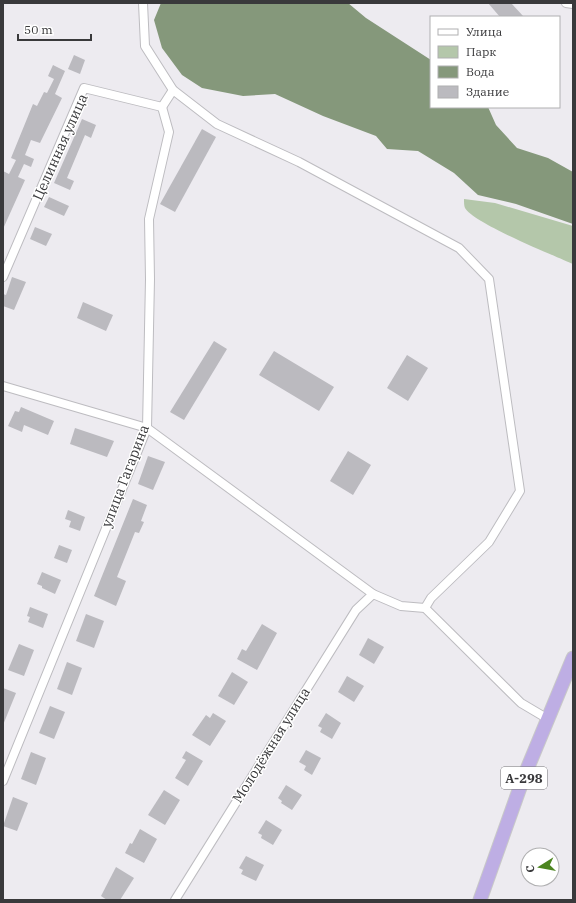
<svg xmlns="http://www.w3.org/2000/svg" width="576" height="903" viewBox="0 0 576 903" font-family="'IBM Plex Serif',serif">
	<rect width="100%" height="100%" fill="#edebf0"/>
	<path fill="#b4c7aa" d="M464 199 495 203 573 226V264C555 256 473 223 465 208 464 206 464 202 464 199Z"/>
	<polygon fill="#85987b" points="161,3 348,3 366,18 431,60 431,107 488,107 496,125 517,148 548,158 573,172 573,224 516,204 478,195 454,173 418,151 387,149 376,136 323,116 275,94 243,96 202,88 182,75 162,48 154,20"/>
	<g fill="#bbbabf">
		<polygon points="488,3 511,3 524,17 500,17"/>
		<polygon points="74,55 85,60 80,74 68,69"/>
		<polygon points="53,65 65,71 55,94 62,98 40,143 31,140 25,155 34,159 31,167 24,164 18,177 25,180 3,229 3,171 9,174 16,160 11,158 33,104 37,106 44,92 47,93 54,79 48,76"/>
		<polygon points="82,119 96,125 91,138 85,135 67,178 74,181 70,190 54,183"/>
		<polygon points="202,129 216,137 175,212 160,204"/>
		<polygon points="49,197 69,206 64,216 44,207"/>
		<polygon points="35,227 52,234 46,246 30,239"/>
		<polygon points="12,277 26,282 14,310 3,306 3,294 6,295"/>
		<polygon points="83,302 113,315 106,331 77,318"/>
		<polygon points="214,341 227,349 184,420 170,412"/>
		<polygon points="274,351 334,387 319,411 259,375"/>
		<polygon points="407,355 428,368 408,401 387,388"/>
		<polygon points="21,407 54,421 48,435 24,425 22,432 8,426 15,411 19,412"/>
		<polygon points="75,428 114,441 107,457 70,444"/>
		<polygon points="348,451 371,465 353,495 330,481"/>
		<polygon points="148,456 165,462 153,490 138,484"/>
		<polygon points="133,499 147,505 141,521 144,522 139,533 135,532 117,577 126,581 116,606 94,596"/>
		<polygon points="68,510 85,517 80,531 69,527 71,521 65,519"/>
		<polygon points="59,545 72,550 67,563 54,558"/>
		<polygon points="42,572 61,580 55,594 42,588 42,586 37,584"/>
		<polygon points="30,607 48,614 43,628 28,622 30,617 27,616"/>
		<polygon points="86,614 104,621 94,648 76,641"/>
		<polygon points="262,624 277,633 257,670 237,659 242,649 246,651"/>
		<polygon points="368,638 384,647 374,664 359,655"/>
		<polygon points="19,644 34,650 24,676 8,670"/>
		<polygon points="67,662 82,668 72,695 57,689"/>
		<polygon points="232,672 248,682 234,705 218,696"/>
		<polygon points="347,676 364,686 354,702 338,692"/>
		<polygon points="3,688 16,693 3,725"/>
		<polygon points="50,706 65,712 54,739 39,733"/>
		<polygon points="213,713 226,721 210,746 192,735 206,715 210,718"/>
		<polygon points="326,713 341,723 332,739 320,732 322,728 318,726"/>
		<polygon points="306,750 321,758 312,775 304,770 306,766 299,762"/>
		<polygon points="186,751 203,761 188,786 175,778 186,760 182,758"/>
		<polygon points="31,752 46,758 36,785 21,779"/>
		<polygon points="286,785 302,795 292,810 281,803 282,801 278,798"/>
		<polygon points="164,790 180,800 165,825 148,815"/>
		<polygon points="13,797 28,803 17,831 3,826"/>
		<polygon points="266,820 282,830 273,845 261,838 262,835 258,833"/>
		<polygon points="140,829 157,839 144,863 125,853 130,843 132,844"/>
		<polygon points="246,856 264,865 256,881 241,874 243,870 239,868"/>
		<polygon points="116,867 134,878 120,900 107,900 101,896"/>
	</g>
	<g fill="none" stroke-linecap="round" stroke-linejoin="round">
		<g stroke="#bdbcc0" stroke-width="10">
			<g id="minor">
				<polyline points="143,3 145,46 173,90 217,124 299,162 459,248 489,279 520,491 489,542 431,598 425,608"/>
				<polyline points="566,3 573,4"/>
				<polyline points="162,107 173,90"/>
				<polyline points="3,277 84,88 162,107"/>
				<polyline points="3,386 147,428 373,594 401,606 425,608 521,703 548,719"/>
				<polyline points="3,781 147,428 150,279 149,219 169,132 162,107"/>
				<polyline points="175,900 356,610 373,594"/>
			</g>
		</g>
		<g stroke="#c8c8c8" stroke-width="15">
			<polyline id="trunk" points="480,900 523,779 573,658"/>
		</g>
		<use href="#minor" stroke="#fff" stroke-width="8"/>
		<use href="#trunk" stroke="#beaee4" stroke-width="13"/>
	</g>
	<g text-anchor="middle" stroke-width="3" stroke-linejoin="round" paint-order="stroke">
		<rect fill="#fff" stroke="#747476" stroke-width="1" x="501" y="767" width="46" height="22" rx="3"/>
		<g font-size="13" font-weight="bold" fill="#39393b">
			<text x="524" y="783">А-298</text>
		</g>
		<g font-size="14" fill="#39393b" stroke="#fff">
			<text transform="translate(60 147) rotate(-66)" y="5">Целинная улица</text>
			<text transform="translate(125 476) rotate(-69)" y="5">улица Гагарина</text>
			<text transform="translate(271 745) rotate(-58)" y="5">Молодёжная улица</text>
		</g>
	</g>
	<rect width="576" height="903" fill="none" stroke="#39393b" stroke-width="8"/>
	<rect x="430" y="16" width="130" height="92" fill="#ffffff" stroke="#b0b0b1"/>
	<rect x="438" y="29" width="20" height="6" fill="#ffffff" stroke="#b0b0b1"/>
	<text x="466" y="36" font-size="12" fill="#39393b">Улица</text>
	<rect x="438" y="46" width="20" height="12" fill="#b4c7aa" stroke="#b0b0b1"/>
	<text x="466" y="56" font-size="12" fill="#39393b">Парк</text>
	<rect x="438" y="66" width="20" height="12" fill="#85987b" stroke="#b0b0b1"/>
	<text x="466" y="76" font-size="12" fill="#39393b">Вода</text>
	<rect x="438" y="86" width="20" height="12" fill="#bbbabf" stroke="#b0b0b1"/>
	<text x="466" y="96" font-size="12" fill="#39393b">Здание</text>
	<g transform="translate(540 867) rotate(259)"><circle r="19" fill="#ffffff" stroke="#b0b0b1"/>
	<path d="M0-3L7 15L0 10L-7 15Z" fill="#4c8520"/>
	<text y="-6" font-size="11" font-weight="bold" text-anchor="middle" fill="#39393b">С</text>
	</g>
	<path d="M18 34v6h73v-6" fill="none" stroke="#39393b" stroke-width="2"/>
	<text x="24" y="34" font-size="12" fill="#39393b" stroke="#ffffff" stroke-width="3" paint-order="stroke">50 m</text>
</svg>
